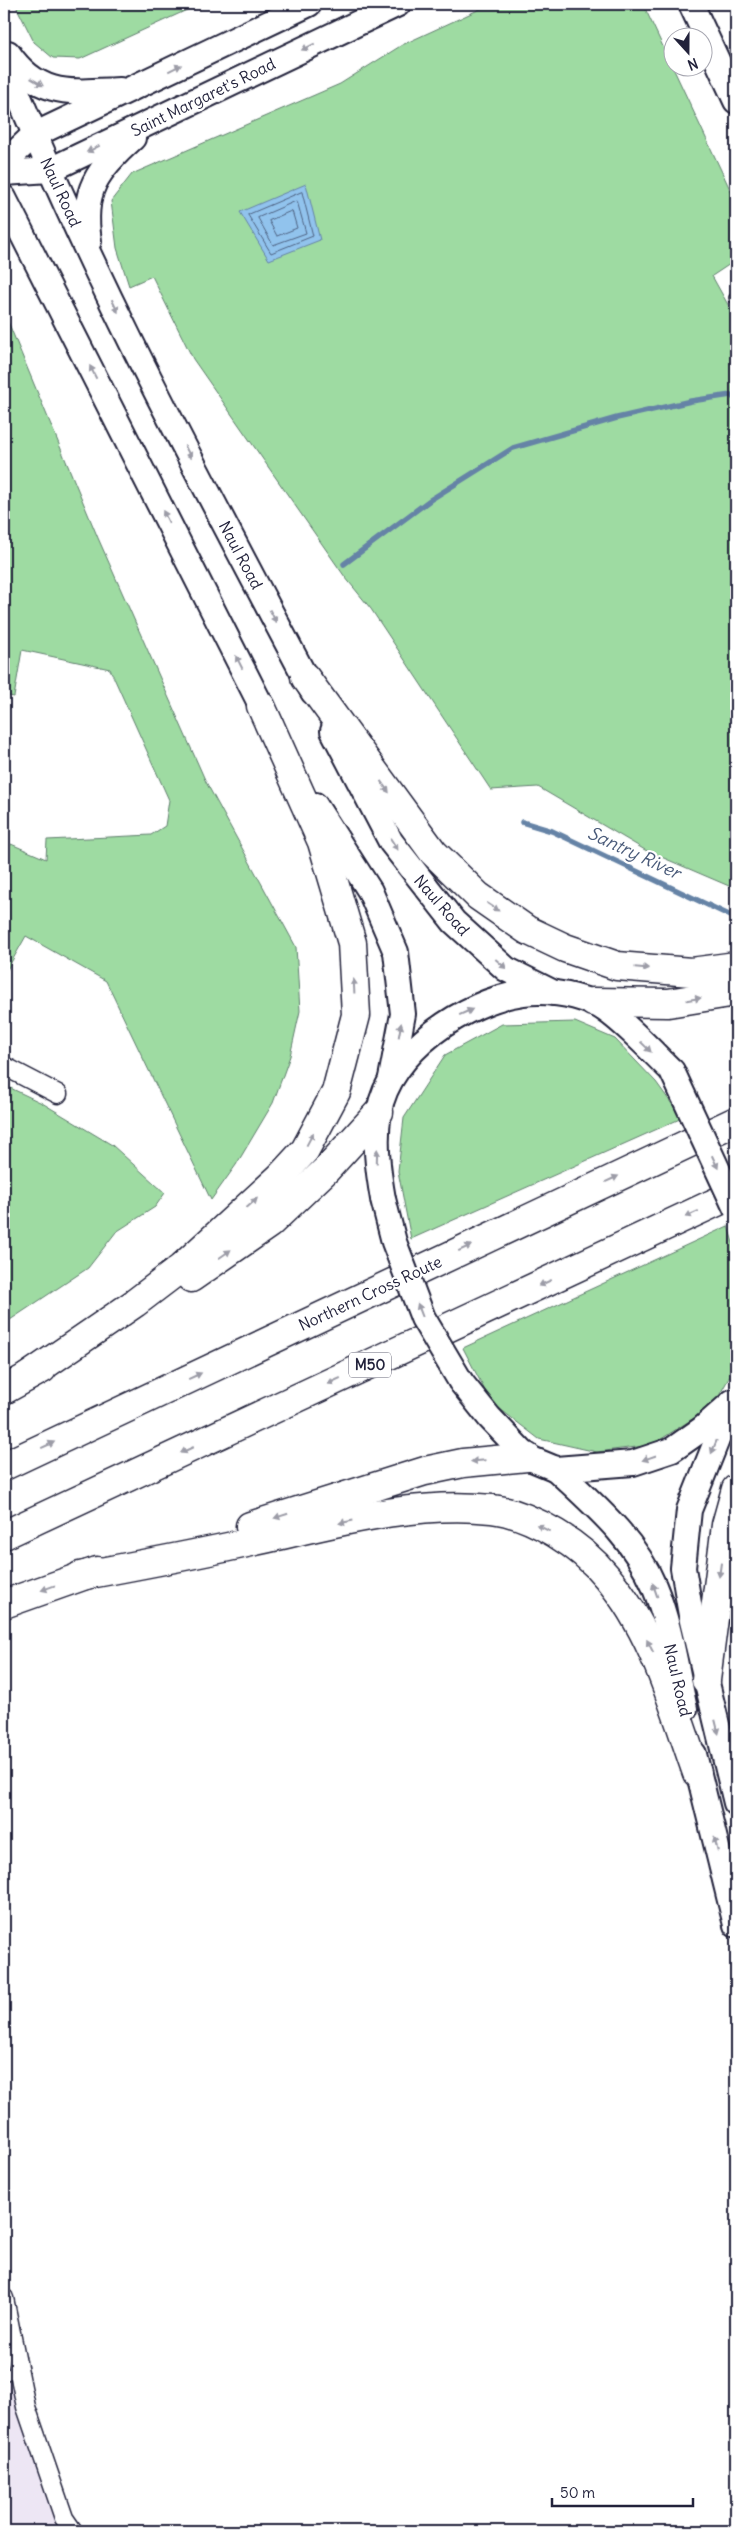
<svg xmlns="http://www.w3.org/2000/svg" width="740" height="2535" viewBox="0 0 740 2535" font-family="Delius,sans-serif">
	<rect width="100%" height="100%" fill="#fff"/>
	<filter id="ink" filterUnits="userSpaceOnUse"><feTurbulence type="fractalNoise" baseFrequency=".02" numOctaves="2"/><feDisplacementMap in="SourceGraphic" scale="10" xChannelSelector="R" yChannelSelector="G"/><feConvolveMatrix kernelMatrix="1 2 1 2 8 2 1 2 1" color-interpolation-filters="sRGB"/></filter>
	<g filter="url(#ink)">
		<polygon fill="#ede6f4" points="4,2298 26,2407 73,2531 4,2531"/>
		<g fill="#9edba2" stroke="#607e6e">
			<polygon points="15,4 200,4 80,59 53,58 34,42"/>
			<polygon points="491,4 643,4 736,202 736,260 712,276 736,319 736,889 645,850 538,787 491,790 371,609 345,577 193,359 152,276 129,286 117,248 111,201 132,174 340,84 402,45"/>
			<polygon points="4,312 98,538 206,782 296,947 300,1011 290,1056 273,1103 236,1165 211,1200 106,981 26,936 4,975 4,855 11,844 46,859 47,840 151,835 165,826 169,800 110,669 22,650 14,697 4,695"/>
			<polygon points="575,1022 615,1039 656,1082 682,1118 411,1239 398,1171 404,1118 445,1055 502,1024"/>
			<polygon points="4,1085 42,1103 112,1145 165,1193 155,1207 116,1232 88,1268 4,1324"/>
			<polygon points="728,1226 736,1253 736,1365 714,1405 652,1445 597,1452 539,1439 491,1402 463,1348"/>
		</g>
		<polygon fill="#91c3ed" stroke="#6583a6" points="306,184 320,240 269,260 240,212"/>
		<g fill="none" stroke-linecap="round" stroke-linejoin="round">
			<g stroke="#4e6282" stroke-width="1">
				<polygon points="302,192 313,236 271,253 248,215"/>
				<polygon points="297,201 306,233 273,245 258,218"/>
				<polygon points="292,211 297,228 277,236 269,221"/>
			</g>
			<g stroke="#6583a6" stroke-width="5.5">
				<polyline points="344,564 430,500 513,448 617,418 691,401 731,395 736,400"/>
				<polyline points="522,822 552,831 731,916"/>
			</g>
			<g stroke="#22223b" stroke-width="12">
				<g id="lane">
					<polyline points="734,298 736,297"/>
					<polyline points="4,2376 18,2370"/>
				</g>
			</g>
			<g stroke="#22223b" stroke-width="21">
				<g id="street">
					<polyline points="4,1066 58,1094"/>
					<polyline points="4,2298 26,2407 64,2518 73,2531"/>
				</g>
			</g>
			<g stroke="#22223b" stroke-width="28">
				<g id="secondary">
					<polyline points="691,4 736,101"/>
					<path d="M8 53C39 98 71 92 120 90"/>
					<path d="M4 60C91 278 204 485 313 692"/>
					<polyline points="4,163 34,135 309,4"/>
					<polyline points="4,173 50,170 398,4"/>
					<polyline points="4,198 270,723"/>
					<path d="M89 241C81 191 97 170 133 138"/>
					<polyline points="333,731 391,842 454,922 506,969 554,993"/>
					<polyline points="315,805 370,891 396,952 403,1014 391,1078"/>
					<path d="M383 1199C378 1171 374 1141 379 1112 389 1052 466 1000 523 993 545 990 571 994 591 1002 613 1009 654 1054 672 1071"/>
					<polyline points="461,1382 489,1417 527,1457 556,1469 633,1463 672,1450 702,1429 728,1406"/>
					<polyline points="732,1402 689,1510 683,1568 692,1621 736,1803"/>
					<path d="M556 1469C593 1504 634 1538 654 1586 670 1624 676 1669 685 1709"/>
					<polyline points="694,1754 736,1925"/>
				</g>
			</g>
			<g stroke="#22223b" stroke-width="31">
				<g id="highway">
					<polyline points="305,677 433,852 478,896 527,930 565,948 617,966 691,972 736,966"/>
					<polyline points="593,1002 668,1003 736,992"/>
					<polyline points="191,1278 269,1224 326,1170 379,1112"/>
					<polyline points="27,1377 135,1303 181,1268 280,1177 305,1150 336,1092 356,1015 352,943 322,842 261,706"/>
					<polyline points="4,1390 42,1369"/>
					<polyline points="4,1466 736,1121"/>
					<polyline points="250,1526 425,1471 463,1463 527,1457"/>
					<polyline points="4,1535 736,1193"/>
					<path d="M80 1576C137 1565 194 1555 251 1542 328 1525 412 1500 492 1509 533 1514 582 1546 607 1577 654 1632 673 1706 697 1773"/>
					<polyline points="4,1604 97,1571"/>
					<polyline points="706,1680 726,1525 736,1489"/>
				</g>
			</g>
			<use href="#lane" stroke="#fff" stroke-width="9"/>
			<use href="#street" stroke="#fff" stroke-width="18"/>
			<use href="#secondary" stroke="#fff" stroke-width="24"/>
			<use href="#highway" stroke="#fff" stroke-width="28"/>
			<g stroke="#22223b" stroke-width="28" stroke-linecap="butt">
				<g id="secondary-bridge">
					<polyline points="672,1071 736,1209"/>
					<polyline points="383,1199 394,1242 423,1318 461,1382"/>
				</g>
			</g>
			<use href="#secondary-bridge" stroke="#fff" stroke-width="24"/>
		</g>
		<defs><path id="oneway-solid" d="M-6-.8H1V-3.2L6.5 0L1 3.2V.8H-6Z" transform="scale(1.25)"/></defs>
		<g fill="#9c9ca7">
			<use href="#oneway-solid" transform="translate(308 47) rotate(154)"/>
			<use href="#oneway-solid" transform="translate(175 68) rotate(-26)"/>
			<use href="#oneway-solid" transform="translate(37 82) rotate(31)"/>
			<use href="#oneway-solid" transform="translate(93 149) rotate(154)"/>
			<use href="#oneway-solid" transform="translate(115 306) rotate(64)"/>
			<use href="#oneway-solid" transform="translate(93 372) rotate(-117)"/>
			<use href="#oneway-solid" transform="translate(188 452) rotate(63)"/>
			<use href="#oneway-solid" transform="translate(166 517) rotate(-117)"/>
			<use href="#oneway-solid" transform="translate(273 616) rotate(62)"/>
			<use href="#oneway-solid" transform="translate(239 662) rotate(-117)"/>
			<use href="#oneway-solid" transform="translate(385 787) rotate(54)"/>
			<use href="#oneway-solid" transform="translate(394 844) rotate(57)"/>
			<use href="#oneway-solid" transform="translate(493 907) rotate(34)"/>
			<use href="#oneway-solid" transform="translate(501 964) rotate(41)"/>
			<use href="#oneway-solid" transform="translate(642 968) rotate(5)"/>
			<use href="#oneway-solid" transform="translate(354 986) rotate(-93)"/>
			<use href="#oneway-solid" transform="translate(694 999) rotate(-9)"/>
			<use href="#oneway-solid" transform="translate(466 1012) rotate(-24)"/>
			<use href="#oneway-solid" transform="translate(400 1030) rotate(-80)"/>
			<use href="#oneway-solid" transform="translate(646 1047) rotate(44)"/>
			<use href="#oneway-solid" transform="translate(310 1139) rotate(-62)"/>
			<use href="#oneway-solid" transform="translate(377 1156) rotate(-88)"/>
			<use href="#oneway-solid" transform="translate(715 1162) rotate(65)"/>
			<use href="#oneway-solid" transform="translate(612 1179) rotate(-25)"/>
			<use href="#oneway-solid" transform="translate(252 1203) rotate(-42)"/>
			<use href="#oneway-solid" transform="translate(692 1214) rotate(155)"/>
			<use href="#oneway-solid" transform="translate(465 1248) rotate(-25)"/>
			<use href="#oneway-solid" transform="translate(225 1254) rotate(-35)"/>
			<use href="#oneway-solid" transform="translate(545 1283) rotate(155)"/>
			<use href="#oneway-solid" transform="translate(420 1310) rotate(-111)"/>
			<use href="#oneway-solid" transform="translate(195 1376) rotate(-25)"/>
			<use href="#oneway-solid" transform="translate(334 1381) rotate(155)"/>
			<use href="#oneway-solid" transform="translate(48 1445) rotate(-25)"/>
			<use href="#oneway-solid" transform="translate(714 1447) rotate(112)"/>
			<use href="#oneway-solid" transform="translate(187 1450) rotate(155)"/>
			<use href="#oneway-solid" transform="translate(649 1458) rotate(161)"/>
			<use href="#oneway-solid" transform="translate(478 1461) rotate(175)"/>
			<use href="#oneway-solid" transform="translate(281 1516) rotate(162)"/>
			<use href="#oneway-solid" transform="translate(346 1522) rotate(169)"/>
			<use href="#oneway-solid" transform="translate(543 1528) rotate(-153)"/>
			<use href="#oneway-solid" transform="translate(720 1570) rotate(98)"/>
			<use href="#oneway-solid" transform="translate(48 1588) rotate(160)"/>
			<use href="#oneway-solid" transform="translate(655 1590) rotate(-109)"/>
			<use href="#oneway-solid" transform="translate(650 1646) rotate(-117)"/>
			<use href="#oneway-solid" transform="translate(717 1727) rotate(76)"/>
			<use href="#oneway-solid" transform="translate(716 1844) rotate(-105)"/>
		</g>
	</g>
	<g text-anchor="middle" stroke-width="4.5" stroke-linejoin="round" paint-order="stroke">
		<rect fill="#fff" stroke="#646476" stroke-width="1" x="349" y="1352.5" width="42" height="25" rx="4"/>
		<g font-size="15" font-weight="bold" fill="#22223b">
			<text x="370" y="1370">M50</text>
		</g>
		<g font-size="16" fill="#22223b" stroke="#fff">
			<text transform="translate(203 97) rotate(-26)" y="6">Saint Margaret's Road</text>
			<text transform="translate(61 192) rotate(65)" y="6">Naul Road</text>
			<text transform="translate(241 555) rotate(62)" y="6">Naul Road</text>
			<text transform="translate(442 905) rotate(49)" y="6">Naul Road</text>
			<text transform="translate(370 1293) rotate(-25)" y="6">Northern Cross Route</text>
			<text transform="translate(678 1680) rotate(77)" y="6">Naul Road</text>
		</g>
		<g font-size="18" font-style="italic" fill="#495a79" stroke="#fff">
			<text transform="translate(634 853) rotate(25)" y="6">Santry River</text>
		</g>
	</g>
	<rect width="740" height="2535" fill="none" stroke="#fff" stroke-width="20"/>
	<rect x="10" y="10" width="720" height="2515" fill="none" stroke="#22223b" stroke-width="2" filter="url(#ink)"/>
	<g transform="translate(688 52) rotate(159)"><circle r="24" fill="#ffffff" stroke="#a7a7b1"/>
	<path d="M0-4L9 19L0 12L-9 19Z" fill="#22223b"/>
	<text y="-8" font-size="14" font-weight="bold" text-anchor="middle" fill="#22223b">N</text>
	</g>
	<path d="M552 2498v8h141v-8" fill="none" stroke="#22223b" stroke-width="2.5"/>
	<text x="560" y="2498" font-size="15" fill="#22223b" stroke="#ffffff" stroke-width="4" paint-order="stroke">50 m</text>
</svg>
